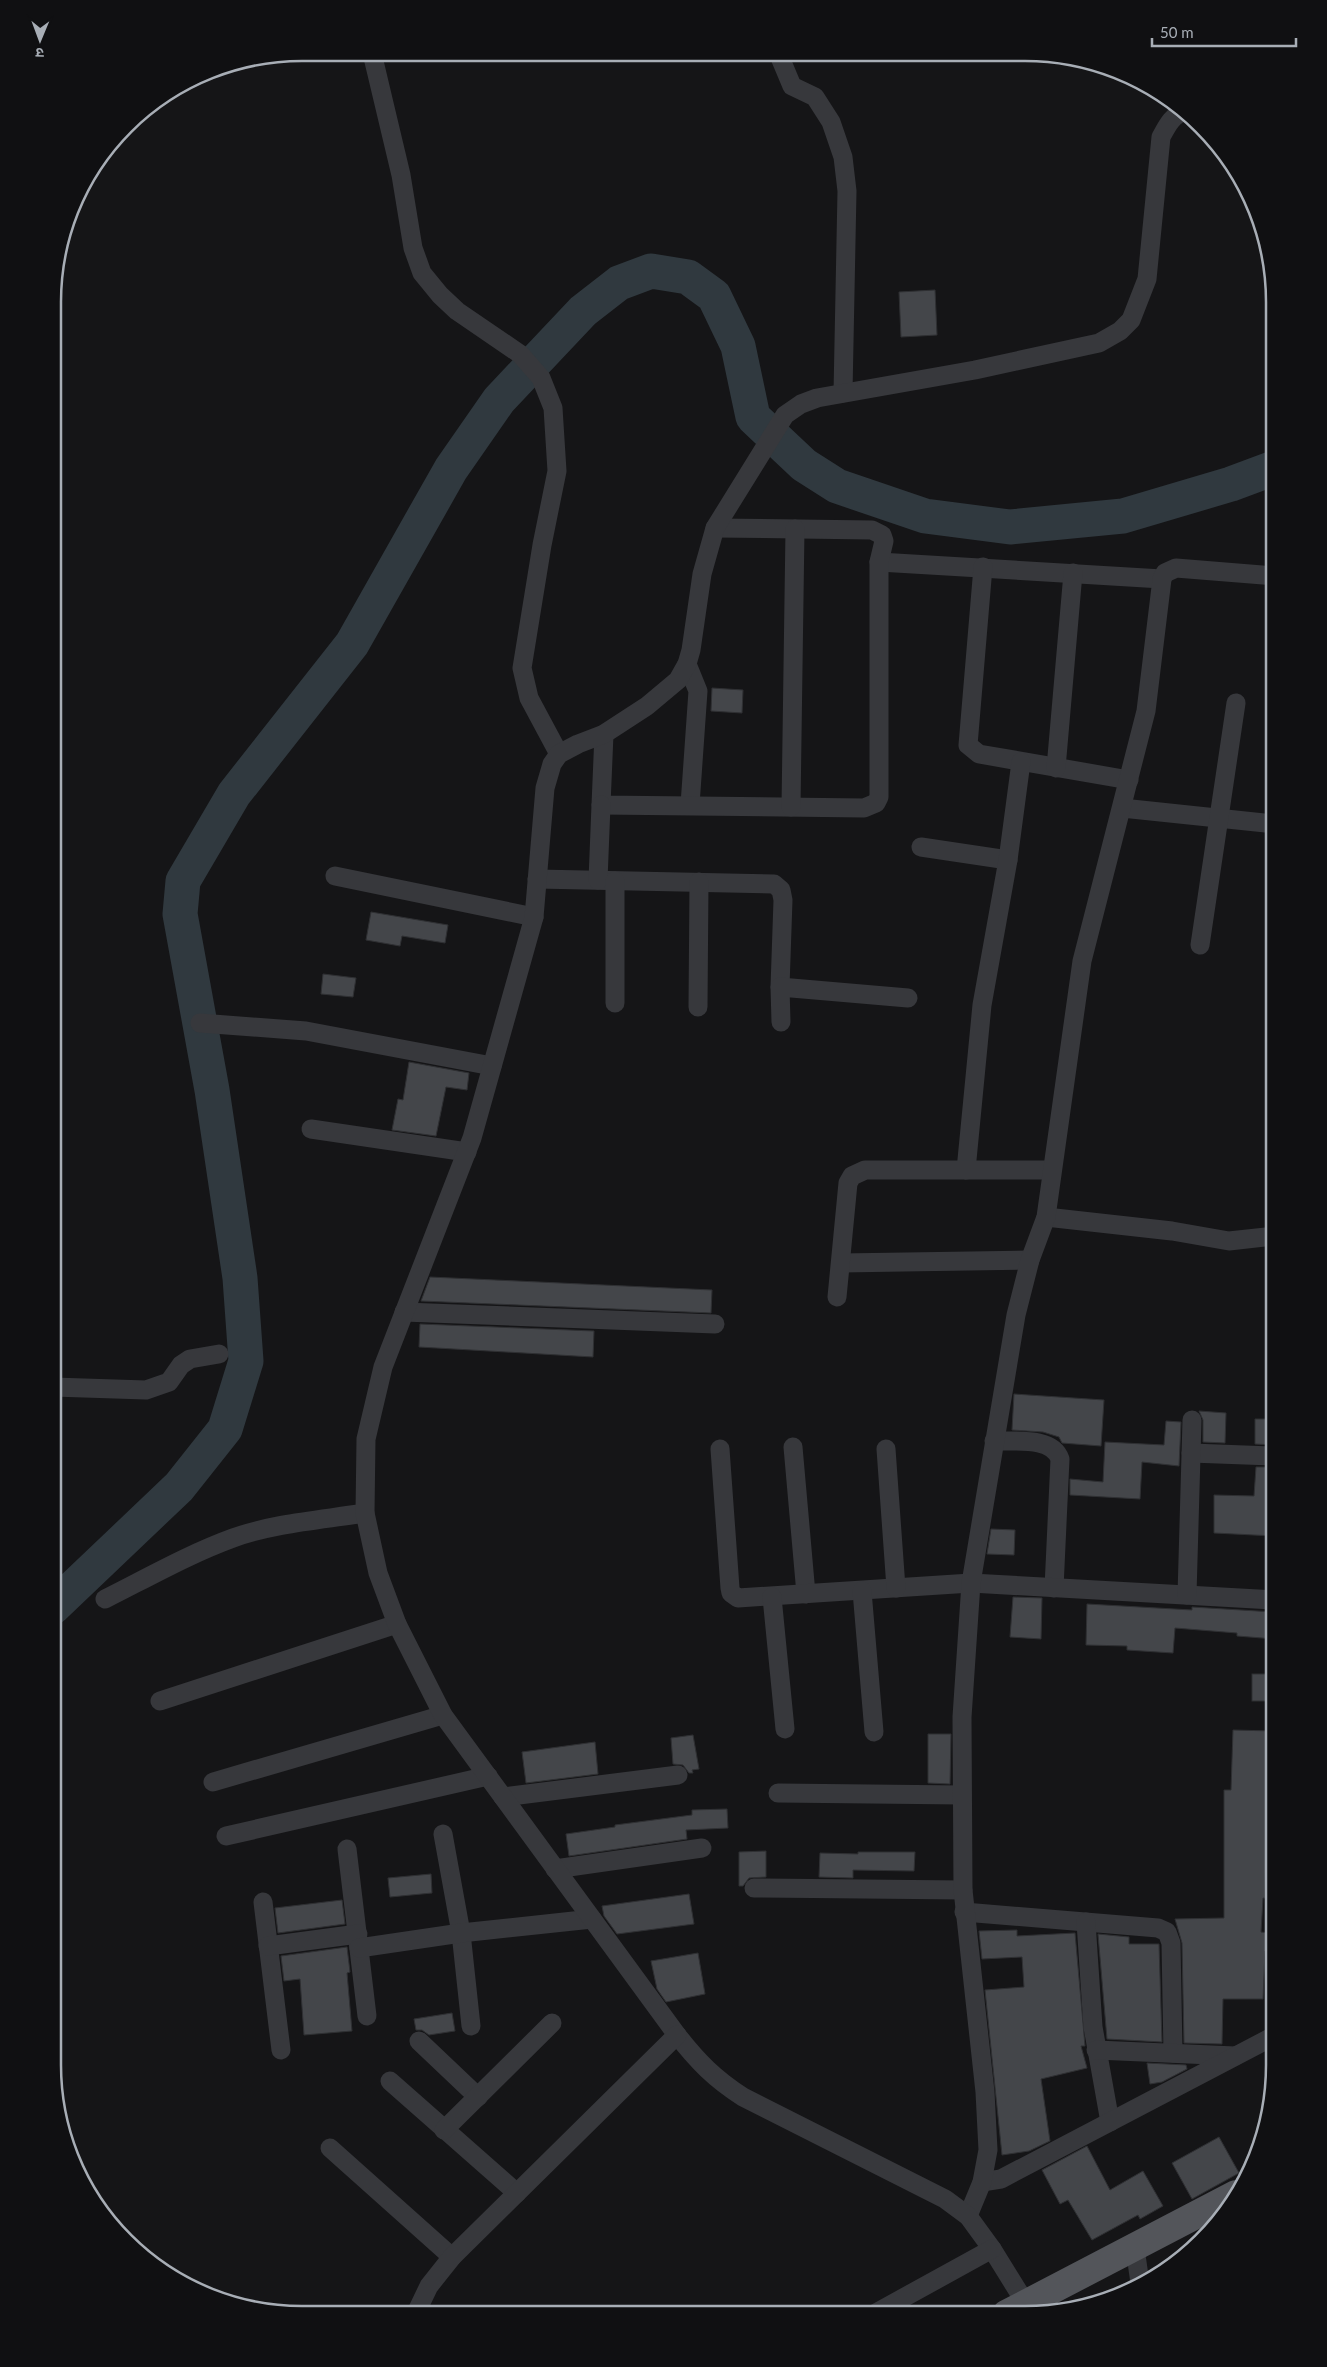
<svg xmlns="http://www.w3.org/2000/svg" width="1327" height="2367" viewBox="0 0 1327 2367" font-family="Lato,'Noto Sans Devanagari',sans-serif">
	<rect width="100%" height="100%" fill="#151517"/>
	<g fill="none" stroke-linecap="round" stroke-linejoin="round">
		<polyline stroke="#30393f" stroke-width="35" points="53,1607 179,1487 225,1429 246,1361 240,1278 212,1090 180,914 183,881 234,794 352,644 451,469 499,400 583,311 619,283 651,271 688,277 714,296 738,346 753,417 804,465 837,486 925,516 1010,527 1123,516 1231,484 1274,468"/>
	</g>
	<g fill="#44464a" stroke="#2f3033">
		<polygon points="935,290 937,335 901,337 899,292"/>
		<polygon points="712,688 743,690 742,713 711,711"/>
		<polygon points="371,912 448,925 445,943 402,936 400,946 366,940"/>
		<polygon points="323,974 356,978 353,997 321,994"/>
		<polygon points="409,1062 469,1073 467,1090 446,1087 436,1136 392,1130 398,1099 403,1100"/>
		<polygon points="430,1277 712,1290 711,1313 421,1301"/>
		<polygon points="420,1324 594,1331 593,1357 419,1347"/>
		<polygon points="1014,1394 1104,1400 1101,1446 1062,1443 1059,1437 1043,1432 1012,1430"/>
		<polygon points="1199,1411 1226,1413 1225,1443 1203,1442 1203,1420"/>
		<polygon points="1255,1419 1274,1419 1274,1445 1255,1444"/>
		<polygon points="1166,1421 1181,1422 1179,1466 1142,1462 1140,1499 1070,1495 1070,1479 1103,1482 1105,1442 1164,1445"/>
		<polygon points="1256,1467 1274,1467 1274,1536 1214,1533 1214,1495 1254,1496"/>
		<polygon points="991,1529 1015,1530 1014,1555 987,1554"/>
		<polygon points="1013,1597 1042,1598 1041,1639 1010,1637"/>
		<polygon points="1087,1604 1192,1610 1192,1607 1274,1612 1274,1639 1237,1636 1237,1633 1175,1628 1173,1653 1127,1650 1127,1646 1086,1645"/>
		<rect x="1252" y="1674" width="19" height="27"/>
		<polygon points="1233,1730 1274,1731 1274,1770 1270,1770 1269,1847 1266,1847 1265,1898 1263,1898 1261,1932 1269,1933 1269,1951 1265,1951 1263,1999 1223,1999 1222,2044 1184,2043 1182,1943 1175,1919 1224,1918 1224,1790 1231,1790"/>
		<polygon points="928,1734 951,1734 950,1784 928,1783"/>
		<polygon points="693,1735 699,1769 692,1770 693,1773 689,1773 683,1765 673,1764 671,1738"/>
		<polygon points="595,1742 598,1774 526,1783 522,1752"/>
		<polygon points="727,1809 728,1828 686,1830 687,1839 569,1856 566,1834 615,1827 615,1825 692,1815 692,1810"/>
		<polygon points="766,1851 766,1877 749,1878 743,1886 739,1886 739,1852"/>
		<polygon points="858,1852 915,1852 914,1871 853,1870 853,1878 819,1877 820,1853 858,1854"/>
		<polygon points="431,1874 432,1893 390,1897 388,1878"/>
		<polygon points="689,1894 694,1924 617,1934 604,1916 602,1906"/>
		<polygon points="342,1900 345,1924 278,1933 275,1908"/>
		<polygon points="1017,1930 1017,1936 1075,1933 1085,2046 1081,2046 1087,2068 1041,2079 1050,2141 1029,2151 1002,2155 985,1990 1024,1987 1022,1957 982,1959 979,1931"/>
		<polygon points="1098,1934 1129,1937 1129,1944 1159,1944 1162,2042 1107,2039"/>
		<polygon points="347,1947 350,1972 347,1973 352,2031 304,2035 300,1979 284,1981 281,1956"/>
		<polygon points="698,1953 705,1994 666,2002 657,1989 651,1961"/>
		<polygon points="452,2013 455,2031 429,2035 422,2030 416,2030 414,2019"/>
		<polygon points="1147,2063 1186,2065 1187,2069 1162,2082 1150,2084"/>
		<polygon points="1219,2137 1239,2173 1192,2199 1172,2163"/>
		<polygon points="1087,2146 1110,2190 1143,2171 1163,2206 1140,2219 1138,2215 1092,2240 1068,2200 1060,2204 1042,2170"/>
	</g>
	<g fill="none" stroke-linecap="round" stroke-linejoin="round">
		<g stroke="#37383c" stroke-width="19">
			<polyline points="372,53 401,175 413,248 422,273 440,295 457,311 520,354 541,378 553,408 557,471 542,545 522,668 529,698 559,754"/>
			<polyline points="779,55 792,86 815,97 831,122 843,157 847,191 843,393"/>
			<polyline points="879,562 1162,579"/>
			<polyline points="983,567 968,745 979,754 1129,780"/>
			<polyline points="687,664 698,691 690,805"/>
			<polyline points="604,734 601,805 864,808 876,803 879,797 879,562 884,541 882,535 872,530 715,528"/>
			<polyline points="1056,768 1073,573"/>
			<polyline points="791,807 795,529"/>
			<polyline points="1122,808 1274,824"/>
			<polyline points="921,847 1008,860"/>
			<polyline points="335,876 534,917"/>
			<polyline points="537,879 774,884 781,890 783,900 780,987"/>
			<polyline points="598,880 601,805"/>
			<polyline points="1200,945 1236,703"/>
			<polyline points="615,1003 615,881"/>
			<polyline points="698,1007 699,882"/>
			<polyline points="781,1022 780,987 908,998"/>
			<polyline points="200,1023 306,1031 492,1066"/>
			<polyline points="311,1129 467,1152"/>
			<polyline points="966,1170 982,1005 1008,860 1021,762"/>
			<polyline points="1046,1217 1172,1231 1229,1241 1274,1236"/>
			<polyline points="841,1263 1030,1260"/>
			<polyline points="837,1297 848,1183 852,1176 865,1170 1052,1170"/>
			<polyline points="404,1312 715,1324"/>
			<polyline points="53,1387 146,1390 169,1382 181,1365 190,1359 219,1354"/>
			<path d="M994 1441C1014 1442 1052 1436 1060 1459L1054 1588"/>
			<polyline points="793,1447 806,1594"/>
			<polyline points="720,1449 730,1588 731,1593 738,1598 971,1583 1274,1600"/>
			<polyline points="886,1449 896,1588"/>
			<polyline points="1191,1453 1274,1456"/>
			<polyline points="862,1591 874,1732"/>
			<polyline points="1187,1595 1192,1420"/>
			<polyline points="772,1597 785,1729"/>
			<path d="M105 1599C147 1578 189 1554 233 1538 275 1523 321 1520 365 1513"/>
			<polyline points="160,1701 397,1624"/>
			<polyline points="213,1782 443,1715"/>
			<polyline points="778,1793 962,1795"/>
			<polyline points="503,1797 678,1775"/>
			<polyline points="443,1834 461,1933 471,2026"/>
			<polyline points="226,1836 488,1776"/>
			<polyline points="347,1849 367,2016"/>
			<polyline points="555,1869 702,1848"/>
			<polyline points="754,1888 963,1890"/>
			<polyline points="263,1902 281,2050"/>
			<polyline points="964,1912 1158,1928 1167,1932 1171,1943 1173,2053"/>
			<polyline points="1086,1922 1093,2027 1110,2122"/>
			<polyline points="268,1946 358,1934"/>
			<polyline points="359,1948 461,1933 592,1919"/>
			<polyline points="419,2041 478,2097"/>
			<polyline points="1096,2050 1235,2056"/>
			<polyline points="390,2081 517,2193"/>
			<polyline points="444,2130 552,2023"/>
			<polyline points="330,2148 452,2257"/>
			<polyline points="982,2182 1001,2179 1274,2036"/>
			<polyline points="968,2216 982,2182 988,2150 985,2092 963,1890 962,1717 971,1583 1016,1315 1030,1260 1046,1217 1082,961 1146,711 1162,579 1165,573 1176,568 1274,576"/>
			<polyline points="1135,2248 1140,2283"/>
			<path d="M1031 2312 992 2249 968 2216 945 2199 743 2097C715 2079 698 2062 677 2035L443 1715 397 1624 378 1573 365 1513 366 1439 383 1367 472 1138 534 917 545 788 552 764 559 754 578 744 604 734 647 706 678 680 687 664 691 650 702 574 715 528 785 415 801 404 817 398 975 370 1099 343 1120 331 1131 320 1147 279 1161 137C1167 126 1172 115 1185 111"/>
			<polyline points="416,2313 429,2286 452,2257 677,2035"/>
			<polyline points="874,2314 992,2249"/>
		</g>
		<polyline stroke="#53555a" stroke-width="28" points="1006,2314 1236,2194"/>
	</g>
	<path d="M0 0H1327V2367H0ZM302 61H1025A241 241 0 0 1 1266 302V2065A241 241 0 0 1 1025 2306H302A241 241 0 0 1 61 2065V302A241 241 0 0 1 302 61Z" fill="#101012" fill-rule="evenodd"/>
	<path fill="none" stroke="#a8aeb6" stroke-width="2.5" d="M302 61H1025A241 241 0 0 1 1266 302V2065A241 241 0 0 1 1025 2306H302A241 241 0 0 1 61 2065V302A241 241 0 0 1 302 61Z"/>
	<g transform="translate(40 40) rotate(181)" stroke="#101012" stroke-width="4" paint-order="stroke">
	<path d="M0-4L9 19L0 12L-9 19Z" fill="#a8aeb6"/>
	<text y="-8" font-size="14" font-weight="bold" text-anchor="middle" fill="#a8aeb6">उ</text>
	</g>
	<path d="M1152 38v8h144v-8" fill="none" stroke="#a8aeb6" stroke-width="2.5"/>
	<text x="1160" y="38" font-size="15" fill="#a8aeb6" stroke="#101012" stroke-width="4" paint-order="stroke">50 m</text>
</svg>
